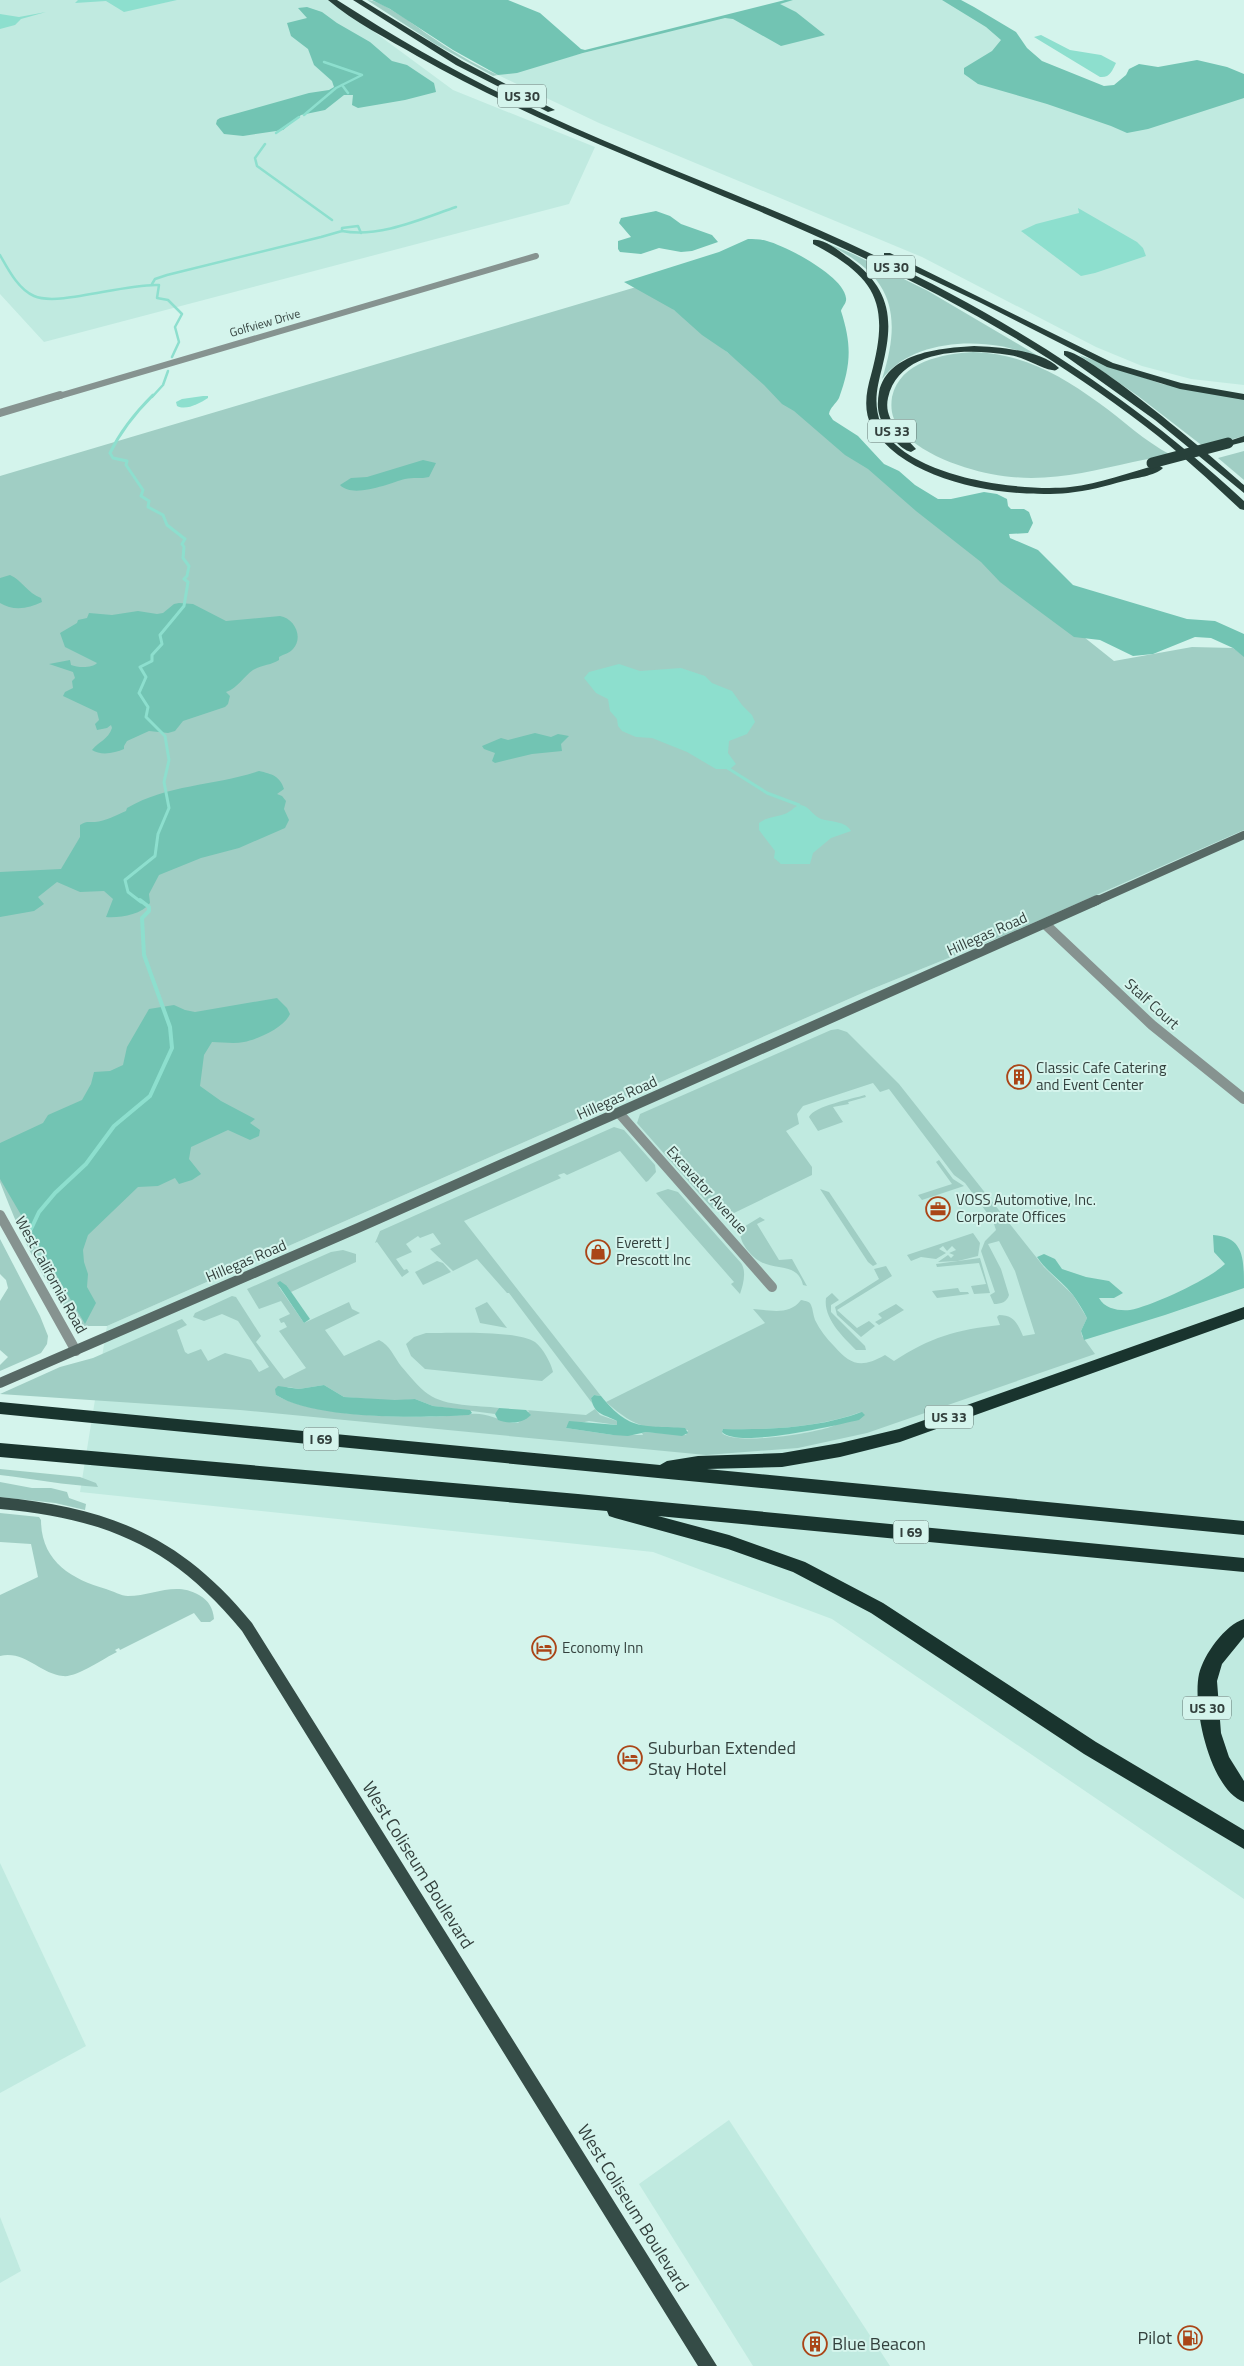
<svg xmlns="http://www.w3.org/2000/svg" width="1244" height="2366" viewBox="0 0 1244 2366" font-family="'Titillium Web',sans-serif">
	<rect width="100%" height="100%" fill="#d4f4ec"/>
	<g fill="#c0eae0">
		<polygon points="0,0 331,0 453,90 595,147 569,204 44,342 0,294"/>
		<polygon points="789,0 950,0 1008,37 990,84 1244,97 1244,385 1191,379 1142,366 1096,347 922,257 599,123 498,75"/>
		<polygon points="1244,830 1244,1899 832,1619 653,1552 80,1492 107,1326 867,991 1008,934"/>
		<polygon points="0,1863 86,2046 0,2093"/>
		<polygon points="729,2120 890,2366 753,2366 639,2184"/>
		<polygon points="0,2217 21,2271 0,2283"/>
	</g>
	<g fill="#a0cec4" fill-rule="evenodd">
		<path d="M367 0C381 0 415 25 427 34 449 49 473 64 498 75L493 76 435 44Z"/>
		<path d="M812 237 853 254 928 291 1040 357C1030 356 1013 348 1000 346 960 339 908 345 882 379 907 302 884 268 812 237Z"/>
		<path d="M643 285 1114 661 1192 647 1233 648 1244 656V830L1008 934 867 991 107 1326H84L79 1323C42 1285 19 1231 0 1182V476Z"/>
		<path d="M973 352C1023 354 1059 374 1099 403 1123 420 1144 441 1171 455 1158 458 1146 459 1133 462 1084 473 1042 484 991 474 960 468 908 450 894 419 891 412 891 404 892 397 900 361 943 354 973 352Z"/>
		<polygon points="1079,355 1162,384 1244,399 1244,436 1204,447 1138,396"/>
		<polygon points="1244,451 1244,480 1218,458"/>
		<path d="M838 1029 847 1032 899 1084 1044 1267 1073 1295 1087 1318 1081 1331 1082 1336 1095 1354 867 1433 798 1448 706 1455 240 1410 0 1394 60 1367 93 1358 182 1319 187 1325 177 1330 185 1352 188 1354 201 1349 208 1361 225 1353 251 1360 259 1372 269 1367 238 1321 222 1314 204 1321 193 1317 195 1313 232 1296 236 1297 261 1336 256 1342 284 1379 306 1368 279 1331 287 1327 284 1322 281 1323 279 1319 290 1314 281 1301 259 1309 247 1289 331 1252 343 1250 356 1254V1262L291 1292 287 1286 279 1287 304 1323 349 1302 352 1309 360 1313 325 1330 344 1356 379 1340C390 1345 394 1357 401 1366 409 1375 418 1387 428 1394 446 1407 477 1405 499 1408L498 1411 495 1414 433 1406 415 1399 395 1401 344 1397 324 1385 299 1389 288 1387 276 1395C313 1418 427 1420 471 1414 488 1412 502 1423 518 1423L529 1411 526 1410 586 1415 595 1409 600 1415 617 1421V1425L589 1421 567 1426 566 1428 613 1435H643L642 1433 646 1432 686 1435 688 1430C646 1427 639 1431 606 1402L765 1323 753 1309C770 1310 789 1316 801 1300 805 1301 810 1301 811 1305 813 1309 813 1315 815 1320 820 1330 826 1338 834 1346 851 1366 862 1368 885 1355L894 1361C931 1337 955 1330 1000 1325L997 1317 999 1315C1014 1315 1018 1324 1023 1336L1035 1334 1015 1271 999 1241 988 1244 1001 1269 1009 1295C1007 1302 1001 1304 994 1304L990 1295 995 1292 981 1251 985 1241 996 1230 993 1221 965 1183 954 1175 889 1089 880 1092 873 1083 803 1106 797 1114 799 1124 786 1131 812 1167V1175L734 1213 726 1214 712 1208 637 1123 640 1114 831 1030ZM861 1412C852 1416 843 1422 833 1426 816 1433 735 1446 722 1433L723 1429C769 1430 818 1428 861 1412Z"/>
		<path d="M865 1095 866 1097 848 1102 849 1104 833 1107 843 1122 818 1131 809 1117C814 1106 852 1099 865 1095Z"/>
		<polygon points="614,1127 624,1130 655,1165 656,1172 648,1181 646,1182 620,1151 567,1175 564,1173 558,1175 561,1178 464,1221 601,1396 594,1395 591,1398 592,1403 509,1293 507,1293 477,1259 453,1271 430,1249 441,1244 433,1233 420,1238 418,1236 406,1244 412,1252 396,1259 404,1270 407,1269 409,1272 402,1277 377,1242 375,1243 380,1231"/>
		<polygon points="939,1160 953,1179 964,1186 922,1200 918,1195 952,1184 936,1162"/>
		<path d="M668 1189 678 1192 741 1263C747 1272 743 1285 740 1294L731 1284 734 1282 656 1193Z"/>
		<polygon points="820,1189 829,1192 877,1264 873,1266 868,1262"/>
		<path d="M760 1217 765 1220 757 1224 779 1260 792 1259 807 1286 803 1285C798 1263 776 1270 761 1262 751 1257 735 1238 742 1228Z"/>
		<polygon points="973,1233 980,1243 978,1256 958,1261 938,1262 948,1255 951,1258 954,1255 949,1253 956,1250 952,1246 947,1251 943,1246 939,1249 946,1253 936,1259 921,1257 911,1261 907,1255"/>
		<polygon points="0,1239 40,1316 48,1336 47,1344 41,1353 0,1371 0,1365 8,1357 0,1350 0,1301 8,1288 6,1280 0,1274"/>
		<polygon points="980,1258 990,1293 974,1294 971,1286 986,1284 979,1263 937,1267 936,1264"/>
		<polygon points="437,1261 443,1263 451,1272 423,1285 415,1272"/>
		<polygon points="886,1266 892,1276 837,1310 857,1328 869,1321 875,1326 861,1337 837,1315 835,1307 879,1279 874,1269"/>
		<polygon points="958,1288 960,1292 968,1292 969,1294 937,1298 932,1291"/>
		<path d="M832 1293 839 1300 831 1305V1312L865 1346 866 1350H856C843 1337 823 1318 826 1298Z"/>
		<polygon points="487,1302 507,1328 480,1323 475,1308"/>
		<polygon points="896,1304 904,1310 879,1325 875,1322 882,1318 878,1314"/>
		<path d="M426 1333C451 1333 516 1330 535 1342 543 1348 551 1363 553 1372L542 1381 425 1369 411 1356 406 1344 414 1337Z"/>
		<path d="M0 1469 80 1477 96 1483 98 1487C65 1485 33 1479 0 1475Z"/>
		<polygon points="0,1482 32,1488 51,1488 67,1492 69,1498 86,1504 85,1510 55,1503 0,1497"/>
		<path d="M0 1513 39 1517 41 1520C41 1561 71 1579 106 1589 113 1591 121 1596 128 1596 153 1596 175 1581 199 1595 209 1601 213 1608 214 1619L210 1622H201L194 1613 120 1650 119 1648 115 1650 117 1652C104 1658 76 1678 63 1676 40 1674 25 1650 0 1656V1595L38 1577 31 1544 0 1542Z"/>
	</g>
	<g fill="#72c4b3">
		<polygon points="372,0 508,0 540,13 581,49 585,50 785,0 793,0 780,4 796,12 825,35 781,46 733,19 725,18 583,53 517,73 498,75 453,50 390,9"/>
		<polygon points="942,0 961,0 974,7 1016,32 1027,48 1042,61 1104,86 1114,85 1126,75 1129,69 1139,64 1158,67 1197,60 1227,67 1244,74 1244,98 1148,129 1127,133 1111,126 1047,104 978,84 964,74 964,68 992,51 1001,40 986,27"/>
		<polygon points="298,8 307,7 322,12 337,23 370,42 392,61 407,65 434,83 436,92 405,100 358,108 352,105 353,95 344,95 325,110 301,115 283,130 243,136 224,134 216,124 217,120 220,118 309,93 329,90 334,87 332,81 314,65 308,49 291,36 287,23 307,18"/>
		<polygon points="656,211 670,216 681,224 712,235 718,242 692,251 681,252 659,248 641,254 620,252 618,249 618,241 631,237 619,223 621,218"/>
		<path d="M748 239C754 239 761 239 767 241 786 246 844 276 846 298 847 303 842 307 841 311 852 345 851 365 839 398 836 404 830 407 829 414L833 420 858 436 884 464 899 471 915 485 938 499H951L984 492 997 494 1007 499 1008 506 1011 509H1024L1029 512 1033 523 1028 533 1009 534 1010 538 1038 550 1073 585 1187 619 1215 621 1244 634V657L1233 648 1211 638 1195 637 1153 654 1133 656 1100 640 1074 637 1000 582 981 562 916 511 868 469 845 455 794 411 782 404 764 385 727 352 702 335 674 310 624 282 719 252Z"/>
		<path d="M423 460 436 463 429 477C421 479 413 477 405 479 390 483 353 499 340 485L351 478 367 477Z"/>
		<path d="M10 575C22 580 27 593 41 598L42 602C28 609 13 611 0 603V578Z"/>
		<path d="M179 603 193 604 226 621 280 616C294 618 304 637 293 649 290 653 284 654 279 657V660C272 665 261 665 253 670 244 676 238 688 226 692L230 696 228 704 225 707 183 721 175 731 168 733 149 731 127 741 124 746V749C115 753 101 756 92 750 99 741 108 740 112 728L111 725 107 728 97 730 95 724 99 720 97 712 63 696 65 692 73 688 72 681 75 678 73 672 49 664 70 660 71 665C78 668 93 668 97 663L65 647 60 633 77 623 78 620 87 618 89 613 112 615 138 611 157 614 163 613 174 604Z"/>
		<polygon points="535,733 551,737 558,734 569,736 561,744 562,751 532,754 495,763 492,761 495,753 484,749 482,746 501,738 508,740"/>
		<path d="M259 771C272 774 280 776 284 789L277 794 282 796 286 801 284 809 289 820 285 828 239 848 201 858 159 875 149 894 150 903C141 915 120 918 106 917L113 899 104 891 80 892 57 882 38 897 44 904 34 911 0 917V872L61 869 80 837V825C86 821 88 822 95 822 105 821 117 815 126 811L127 808C168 784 215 786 259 771Z"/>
		<path d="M277 998 287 1008 290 1014C284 1028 258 1039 244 1042 234 1044 222 1042 212 1042L204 1055 200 1086 221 1101 255 1119 250 1123 260 1130 259 1136 250 1140 228 1130 191 1147 189 1159 201 1174 192 1180 179 1184 175 1178 158 1186 138 1187 88 1235 83 1250 84 1262 88 1274 87 1287 96 1303 85 1324 0 1179V1143L43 1123 48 1115 82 1100 91 1084 94 1072 110 1071 123 1065 127 1047 149 1009 174 1005 185 1010 195 1012Z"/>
		<path d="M1213 1235C1244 1237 1244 1258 1244 1288L1165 1315 1084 1340 1081 1331 1087 1318C1083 1310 1078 1302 1073 1295 1062 1281 1047 1272 1037 1257L1044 1254 1055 1259 1062 1269 1086 1277 1109 1281 1123 1293 1114 1298H1099C1105 1309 1119 1311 1130 1310 1152 1306 1210 1279 1225 1264L1214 1252Z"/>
		<polygon points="280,1281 287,1286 310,1319 304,1323 277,1283"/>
		<path d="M324 1385 344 1397 395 1400 415 1399 433 1406 470 1410 472 1413 469 1415C421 1418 315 1420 276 1395L275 1389 278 1386 299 1389Z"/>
		<path d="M594 1395 601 1396C630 1432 644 1425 685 1428L688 1433 682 1436 646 1432 628 1436 613 1435 566 1428 569 1421 617 1425V1421C604 1414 594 1415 591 1398Z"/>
		<path d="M499 1408 526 1410 531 1415C522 1424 510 1424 498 1420L495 1414Z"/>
		<path d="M862 1412 865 1415 859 1420C836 1425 738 1449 722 1432L723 1429C769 1430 818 1428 862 1412Z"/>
	</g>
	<g fill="#8ddfce">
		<polygon points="78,0 177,0 124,12 106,1 75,3"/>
		<polygon points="46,12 21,19 15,25 0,29 0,14 19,17"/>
		<path d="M1041 35 1070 50 1101 55 1116 63C1112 71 1110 78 1100 77L1034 37Z"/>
		<polygon points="1078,208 1137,242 1143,248 1146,256 1095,273 1081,276 1021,231 1036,224 1079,213"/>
		<path d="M203 396H208V398C200 403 186 411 177 406L176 402 182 399Z"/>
		<polygon points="619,664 640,671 681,668 705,676 712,683 732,691 742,705 752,715 755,722 747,734 729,741 728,753 736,764 730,769 716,769 687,752 652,738 636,737 622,731 618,726 617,719 610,711 608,699 596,693 584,678 589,672"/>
		<path d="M801 805C810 807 813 816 821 819 831 822 846 821 851 831L831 838 813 853 810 864H781L774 858 775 851 759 830V823C766 817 778 817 787 813 793 810 794 806 801 805Z"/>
	</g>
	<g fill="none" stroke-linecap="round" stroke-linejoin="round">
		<g stroke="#8ddfce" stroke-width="2.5">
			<polyline points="342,85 348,93"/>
			<polyline points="304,115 336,88 362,75 324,62"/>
			<polyline points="276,133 299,117"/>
			<polyline points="265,144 255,158 257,166 332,220"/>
			<path d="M342 231C379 238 421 219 456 207"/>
			<path d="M0 255C8 269 18 289 34 296 58 307 125 283 159 285L157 298 168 300 182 314 175 327 179 342 172 357"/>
			<polyline points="152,284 155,279 167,275 321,237 342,231 342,228 358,226 361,233"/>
			<polyline points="152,397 163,385 168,371"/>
		</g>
		<g stroke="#8ddfce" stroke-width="3">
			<polyline points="726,767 767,793 799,805"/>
			<path d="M141 902 128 892 125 880 155 856 158 834 169 808 164 782 169 760 165 736 146 717 148 707 139 693 146 677 140 667 152 661V655L162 644 160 635 184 606 188 582 184 579 187 576 189 566 183 558 184 547 182 544 185 539 167 525 163 515 148 507 149 501 141 496 143 490 126 465 127 461 113 458 110 453C121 430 135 413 153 395"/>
		</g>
		<polyline stroke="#8ddfce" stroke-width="4" points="31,1229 39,1212 55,1193 86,1164 114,1126 150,1096 172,1048 170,1027 144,955 142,918 149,911 149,907 140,900"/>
		<polyline stroke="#869390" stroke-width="6" points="56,397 536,256"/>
		<polyline stroke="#869390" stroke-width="8" points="0,413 60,395"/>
		<g stroke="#869390" stroke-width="10">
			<polyline points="1045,924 1152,1025 1244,1099"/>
			<polyline points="619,1113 772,1287"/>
			<polyline points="0,1215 76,1351"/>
		</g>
		<polyline stroke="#576965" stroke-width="8" points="1094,902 1244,835"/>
		<polyline stroke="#576965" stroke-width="10" points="0,1383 358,1228 1097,900"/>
		<path fill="#354c47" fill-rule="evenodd" d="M0 1497C110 1508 181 1536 252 1623L717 2366H698L242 1631C173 1547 108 1519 0 1509Z"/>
		<g fill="#27403a" fill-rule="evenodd">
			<path d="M328 0H337C393 36 450 69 510 98 631 157 759 200 880 258 1014 322 1135 400 1244 501V510L1240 509C1209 480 1179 452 1145 426 1026 334 891 267 754 209 640 161 525 117 417 56 388 39 354 22 328 0Z"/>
			<polygon points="353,0 362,0 462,61 555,110 548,112 456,65"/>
			<path d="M813 240C824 238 840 252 849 258 892 289 894 321 882 368 877 388 873 404 881 424 902 477 1020 492 1070 487 1100 484 1129 472 1158 465L1163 468C1155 476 1135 478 1124 481 1106 486 1087 491 1068 493 1007 498 907 484 872 427 863 411 866 392 871 375 890 305 878 278 813 244Z"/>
			<polygon points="884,253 890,253 1113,363 1181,383 1244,394 1244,400 1180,389 1107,367 981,303 884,257"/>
			<path d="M974 346C998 347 1041 350 1059 368 1056 370 1056 371 1052 370 1040 368 1025 357 1009 355 968 348 899 348 888 398 883 421 903 434 916 449L911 452C900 449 889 435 884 425 877 414 877 404 879 392 888 352 941 348 974 346Z"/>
			<path d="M1064 351C1084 347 1222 465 1244 485V493L1155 420 1064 355Z"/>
			<polygon points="1244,436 1244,442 1228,446 1223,443"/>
		</g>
		<g fill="#19342e" fill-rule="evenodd">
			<polygon points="1244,1307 1244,1319 900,1442 840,1457 782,1467 707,1469 1244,1521 1244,1535 0,1414 0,1402 660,1465 667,1461 698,1456 782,1453 840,1443 899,1429"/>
			<polygon points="0,1443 578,1494 1244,1558 1244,1572 658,1516 729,1535 805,1562 883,1603 1096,1742 1244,1830 1244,1849 1084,1754 871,1613 793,1572 728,1549 615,1518 609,1516 607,1511 0,1457"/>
			<path d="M1244 1619V1637L1222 1664 1217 1681 1221 1733 1229 1757 1244 1781V1802C1210 1790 1192 1706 1199 1674 1204 1654 1225 1625 1244 1619Z"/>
		</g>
		<polyline stroke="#27403a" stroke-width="11" points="1152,463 1228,443"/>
	</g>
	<defs>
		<g id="building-ring" transform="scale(1.25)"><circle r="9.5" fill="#d4f4ec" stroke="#aa4517" stroke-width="1.5"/><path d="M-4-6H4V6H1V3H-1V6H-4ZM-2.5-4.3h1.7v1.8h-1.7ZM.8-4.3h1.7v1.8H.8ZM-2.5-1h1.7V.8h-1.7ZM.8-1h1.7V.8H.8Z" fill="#aa4517"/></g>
		<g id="office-ring" transform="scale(1.25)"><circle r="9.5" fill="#d4f4ec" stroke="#aa4517" stroke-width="1.5"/><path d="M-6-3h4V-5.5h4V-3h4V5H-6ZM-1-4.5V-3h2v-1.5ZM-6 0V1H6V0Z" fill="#aa4517"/></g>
		<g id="shop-ring" transform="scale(1.25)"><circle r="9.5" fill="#d4f4ec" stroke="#aa4517" stroke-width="1.5"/><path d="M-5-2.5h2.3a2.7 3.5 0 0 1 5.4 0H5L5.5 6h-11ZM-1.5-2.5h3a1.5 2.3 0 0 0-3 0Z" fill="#aa4517"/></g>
		<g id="hotel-ring" transform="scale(1.25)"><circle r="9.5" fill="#d4f4ec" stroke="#aa4517" stroke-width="1.5"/><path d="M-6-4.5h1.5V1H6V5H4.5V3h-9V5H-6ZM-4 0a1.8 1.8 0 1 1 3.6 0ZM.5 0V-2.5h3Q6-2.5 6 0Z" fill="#aa4517"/></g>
		<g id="fuel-ring" transform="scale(1.25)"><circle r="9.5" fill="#d4f4ec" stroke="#aa4517" stroke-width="1.5"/><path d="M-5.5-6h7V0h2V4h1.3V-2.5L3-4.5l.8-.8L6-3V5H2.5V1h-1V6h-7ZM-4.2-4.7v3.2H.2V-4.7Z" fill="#aa4517"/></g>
	</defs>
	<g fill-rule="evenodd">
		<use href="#building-ring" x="1019" y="1077"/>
		<use href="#office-ring" x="938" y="1209"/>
		<use href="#shop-ring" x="598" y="1252"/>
		<use href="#hotel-ring" x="544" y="1648"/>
		<use href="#hotel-ring" x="630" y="1758"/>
		<use href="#fuel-ring" x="1190" y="2338"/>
		<use href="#building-ring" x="815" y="2344"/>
	</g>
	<g text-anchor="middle" stroke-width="4" stroke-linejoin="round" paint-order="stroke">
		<g font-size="12" fill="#33403d" stroke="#d4f4ec">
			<text transform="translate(265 323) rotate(-16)" y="4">Golfview Drive</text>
		</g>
		<g fill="#d4f4ec" stroke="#637672" stroke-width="1">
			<rect x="498" y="84.5" width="48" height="23" rx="4"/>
			<rect x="867" y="255.5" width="48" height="23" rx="4"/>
			<rect x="868" y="419.5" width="48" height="23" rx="4"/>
			<rect x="925" y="1405.5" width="48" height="23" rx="4"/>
			<rect x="303.5" y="1427.5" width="35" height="23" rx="4"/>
			<rect x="893.5" y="1520.5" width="35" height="23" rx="4"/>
			<rect x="1183" y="1696.5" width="48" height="23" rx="4"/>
		</g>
		<g font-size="14" font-weight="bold" fill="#33403d">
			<text x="522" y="101">US 30</text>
			<text x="891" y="272">US 30</text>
			<text x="892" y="436">US 33</text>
			<text x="949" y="1422">US 33</text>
			<text x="321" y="1444">I 69</text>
			<text x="911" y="1537">I 69</text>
			<text x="1207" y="1713">US 30</text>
		</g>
		<g font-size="15" fill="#33403d" stroke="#d4f4ec">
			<text transform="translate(987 934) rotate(-24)" y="5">Hillegas Road</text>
			<text transform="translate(1152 1004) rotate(42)" y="5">Stalf Court</text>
			<text transform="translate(617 1098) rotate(-24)" y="5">Hillegas Road</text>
			<text transform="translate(707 1190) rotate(48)" y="5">Excavator Avenue</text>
			<text transform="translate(246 1261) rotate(-23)" y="5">Hillegas Road</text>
			<text transform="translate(51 1275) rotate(61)" y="5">West California Road</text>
		</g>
		<g font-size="15" fill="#33403d" stroke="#d4f4ec" text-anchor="start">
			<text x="1036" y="1073">Classic Cafe Catering<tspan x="1036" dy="17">and Event Center</tspan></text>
			<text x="956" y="1205">VOSS Automotive, Inc.<tspan x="956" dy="17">Corporate Offices</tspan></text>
			<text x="616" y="1248">Everett J<tspan x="616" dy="17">Prescott Inc</tspan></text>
			<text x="562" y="1653">Economy Inn</text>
		</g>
		<g font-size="18" fill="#33403d" stroke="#d4f4ec" text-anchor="start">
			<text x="648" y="1754">Suburban Extended<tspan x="648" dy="21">Stay Hotel</tspan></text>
			<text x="1172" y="2344" text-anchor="end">Pilot</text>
			<text x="832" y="2350">Blue Beacon</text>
		</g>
		<g font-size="18" fill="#33403d" stroke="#d4f4ec">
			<text transform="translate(418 1865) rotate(58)" y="6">West Coliseum Boulevard</text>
			<text transform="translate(633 2208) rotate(58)" y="6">West Coliseum Boulevard</text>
		</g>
	</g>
</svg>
